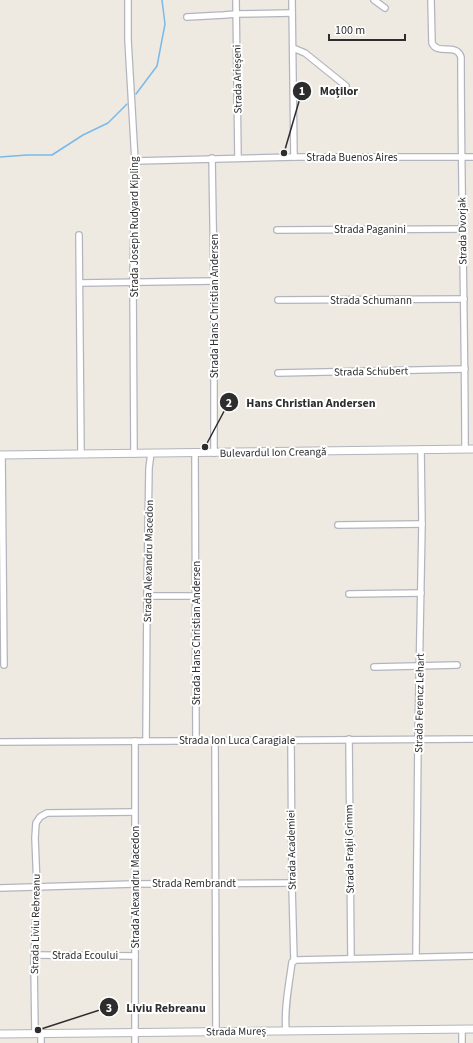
<svg xmlns="http://www.w3.org/2000/svg" width="473" height="1043" viewBox="0 0 473 1043" font-family="'Source Sans 3',sans-serif">
	<rect width="100%" height="100%" fill="#eeeae1"/>
	<g fill="none" stroke-linecap="round" stroke-linejoin="round">
		<g stroke="#7ab9e9" stroke-width="1.5">
			<polyline points="136,94 157,66 165,24 162,0"/>
			<polyline points="0,157 27,155 52,155 83,135 108,123 127,104"/>
		</g>
		<g stroke="#b4b4bf" stroke-width="8">
			<g id="minor">
				<polyline points="128,0 128,40 135,161 133,282 134,454"/>
				<polyline points="236,0 238,158"/>
				<polyline points="292,0 294,157"/>
				<polyline points="374,0 385,8"/>
				<path d="M431 0 432 43C438 56 456 42 461 57 461 188 465 319 465 449"/>
				<polyline points="187,17 224,15 236,14 292,13"/>
				<polyline points="293,48 305,53 346,86"/>
				<polyline points="212,158 214,281 214,453"/>
				<polyline points="135,161 294,157 473,157"/>
				<polyline points="277,230 462,229"/>
				<polyline points="79,235 81,454"/>
				<polyline points="80,283 214,281"/>
				<polyline points="278,300 464,299"/>
				<polyline points="278,373 465,369"/>
				<polyline points="195,453 196,740"/>
				<polyline points="2,455 4,665"/>
				<polyline points="338,525 422,524"/>
				<polyline points="349,594 421,593"/>
				<polyline points="147,596 196,596"/>
				<polyline points="374,667 457,665"/>
				<polyline points="349,739 351,958"/>
				<polyline points="215,740 216,1032"/>
				<polyline points="291,740 292,886 294,961"/>
				<polyline points="135,741 135,1043"/>
				<polyline points="146,741 147,596 149,468 151,453"/>
				<polyline points="0,742 473,739"/>
				<polyline points="0,888 134,884 292,883"/>
				<polyline points="35,955 135,956"/>
				<polyline points="416,957 418,739 422,524 421,449"/>
				<polyline points="462,1030 462,1043"/>
				<path d="M286 1031C284 1008 289 985 292 962L296 960 473 956"/>
				<polyline points="35,1033 34,963 37,887 35,838 36,823 40,817 47,813 134,812"/>
				<polyline points="41,1033 41,1043"/>
			</g>
		</g>
		<g stroke="#b4b4bf" stroke-width="9">
			<g id="tertiary">
				<polyline points="0,455 473,449"/>
				<polyline points="0,1034 473,1029"/>
			</g>
		</g>
		<use href="#minor" stroke="#fff" stroke-width="5.5"/>
		<use href="#tertiary" stroke="#fff" stroke-width="7"/>
	</g>
	<g text-anchor="middle" stroke-width="4" stroke-linejoin="round" paint-order="stroke">
		<g font-size="11" fill="#2d2d2d" stroke="#fff">
			<text transform="translate(237 79) rotate(-91)" y="4">Strada Arieșeni</text>
			<text x="352" y="161">Strada Buenos Aires</text>
			<text transform="translate(134 227) rotate(-90)" y="4">Strada Joseph Rudyard Kipling</text>
			<text x="370" y="233">Strada Paganini</text>
			<text transform="translate(462 231) rotate(-91)" y="4">Strada Dvorjak</text>
			<text x="371" y="304">Strada Schumann</text>
			<text transform="translate(214 306) rotate(-90)" y="4">Strada Hans Christian Andersen</text>
			<text transform="translate(371 371) rotate(-1)" y="4">Strada Schubert</text>
			<text transform="translate(273 452) rotate(-1)" y="4">Bulevardul Ion Creangă</text>
			<text transform="translate(148 561) rotate(-89)" y="4">Strada Alexandru Macedon</text>
			<text transform="translate(196 633) rotate(-90)" y="4">Strada Hans Christian Andersen</text>
			<text transform="translate(419 703) rotate(-89)" y="4">Strada Ferencz Lehart</text>
			<text x="237" y="744">Strada Ion Luca Caragiale</text>
			<text transform="translate(349 849) rotate(-91)" y="4">Strada Frații Grimm</text>
			<text transform="translate(291 850) rotate(-91)" y="4">Strada Academiei</text>
			<text x="194" y="887">Strada Rembrandt</text>
			<text transform="translate(135 887) rotate(-90)" y="4">Strada Alexandru Macedon</text>
			<text transform="translate(35 924) rotate(-89)" y="4">Strada Liviu Rebreanu</text>
			<text x="85" y="959">Strada Ecoului</text>
			<text transform="translate(236 1031) rotate(-1)" y="4">Strada Mureș</text>
		</g>
	</g>
	<path fill="none" stroke="#2d2d2d" stroke-width="1.5" d="M284 153L302 91M205 447L229 402M38 1030L109 1007"/>
	<g fill="#2d2d2d" stroke="#fff" stroke-width="1.5">
		<circle cx="284" cy="153" r="4"/>
		<circle cx="205" cy="447" r="4"/>
		<circle cx="38" cy="1030" r="4"/>
		<circle cx="302" cy="91" r="10"/>
		<circle cx="229" cy="402" r="10"/>
		<circle cx="109" cy="1007" r="10"/>
	</g>
	<g font-size="12" text-anchor="middle" font-weight="bold" fill="#fff">
		<text x="302" y="95">1</text>
		<text x="229" y="407">2</text>
		<text x="109" y="1012">3</text>
	</g>
	<g font-size="12" text-anchor="middle" font-weight="bold" fill="#2d2d2d" stroke="#fff" stroke-width="4" stroke-linejoin="round" paint-order="stroke">
		<text x="339" y="95">Moților</text>
		<text x="311" y="407">Hans Christian Andersen</text>
		<text x="166" y="1012">Liviu Rebreanu</text>
	</g>
	<path d="M329 34v6h76v-6" fill="none" stroke="#2d2d2d" stroke-width="2"/>
	<text x="335" y="34" font-size="12" fill="#2d2d2d" stroke="#ffffff" stroke-width="3" paint-order="stroke">100 m</text>
</svg>
